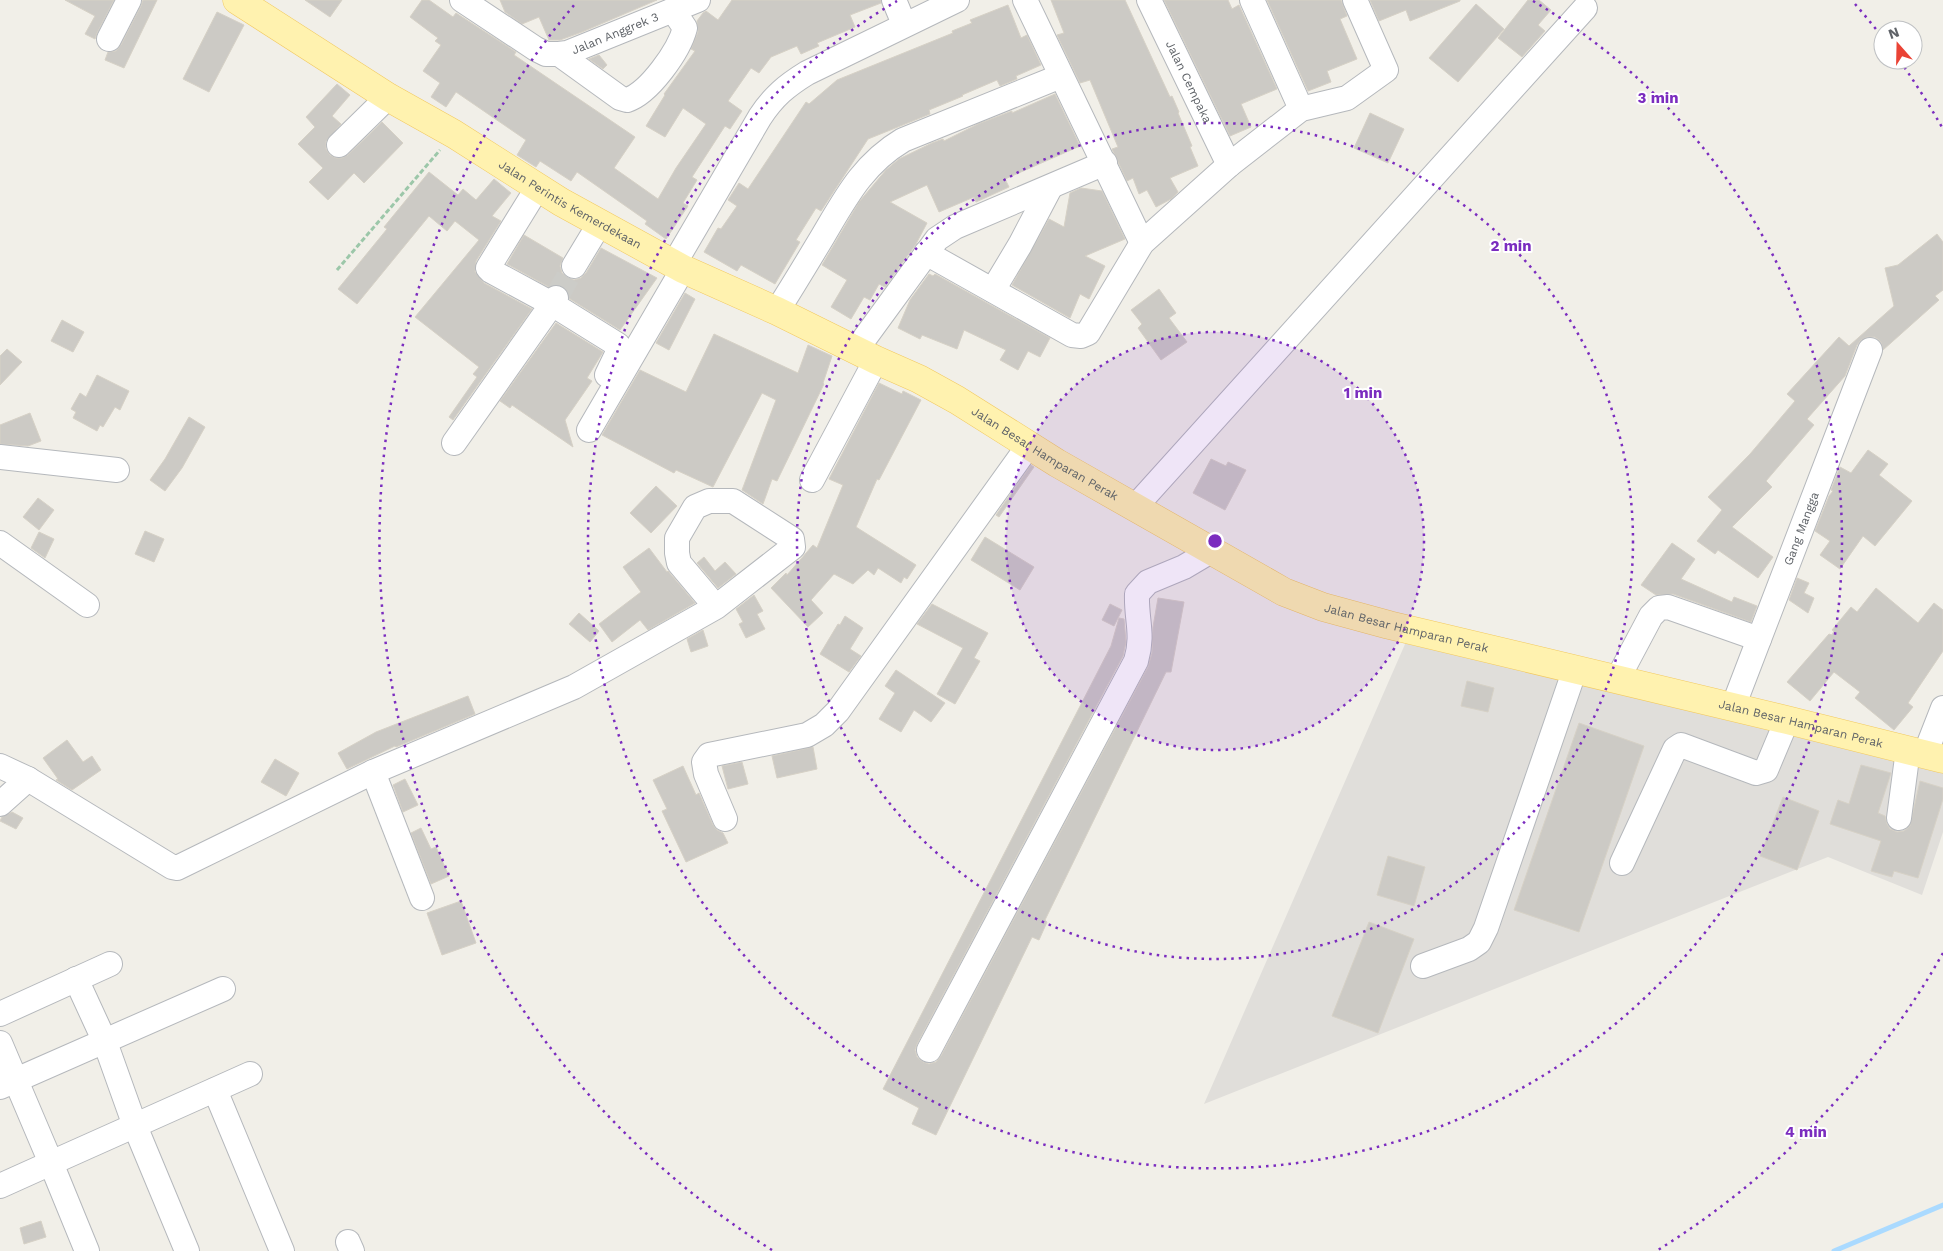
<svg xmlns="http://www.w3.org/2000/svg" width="1943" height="1251" viewBox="0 0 1943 1251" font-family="'Work Sans',sans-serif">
	<rect width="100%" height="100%" fill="#f1efe8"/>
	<polygon fill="#e0deda" points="1409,635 1943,766 1943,832 1922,895 1828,857 1204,1104"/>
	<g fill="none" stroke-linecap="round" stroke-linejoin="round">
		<polyline stroke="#aadaff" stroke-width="5" points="1834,1251 1943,1205"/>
	</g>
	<g fill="#cccac5" stroke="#d6d1c6">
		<polygon points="65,0 114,0 97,33 95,39 85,34 95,16"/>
		<polygon points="143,0 157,0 124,68 105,60 108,52 116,51 121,45 141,6"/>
		<polygon points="305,0 342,0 330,17"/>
		<polygon points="422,0 429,0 453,17 456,13 516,52 514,55 635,137 614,168 658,199 676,168 706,124 683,108 665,137 646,126 665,95 664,94 695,51 691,49 698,32 697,21 703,13 706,11 718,20 732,0 881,0 881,3 850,15 855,27 817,43 819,46 801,54 797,46 771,57 759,73 751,68 728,101 742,111 730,129 725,126 692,177 697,180 683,203 688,206 666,239 645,224 647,221 577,172 571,181 540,161 536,167 517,155 526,140 456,92 446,107 431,97 440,83 423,71 441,45 435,41 438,38 410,17"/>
		<polygon points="500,0 657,0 582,32 560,40 549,40 539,17 522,24 505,12"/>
		<polygon points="1051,0 1125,0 1170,97 1172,96 1179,112 1178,113 1192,146 1190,147 1198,166 1170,178 1178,192 1171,199 1156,207 1147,190 1139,194 1133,178 1127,181 1112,149 1118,147 1090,80 1080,83 1057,35 1064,33"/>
		<polygon points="1164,0 1228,0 1232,9 1239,5 1277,89 1241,104 1251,127 1230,136"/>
		<polygon points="1267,0 1341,0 1347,16 1340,19 1357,59 1327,71 1331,82 1308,91"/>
		<polygon points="1370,0 1460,0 1460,1 1410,21 1406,10 1379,21"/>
		<polygon points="1528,0 1539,0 1551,10 1538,25 1545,31 1522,57 1498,38"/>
		<polygon points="1476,4 1504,29 1458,82 1429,58"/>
		<polygon points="1008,5 1021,38 1027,35 1041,65 1016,76 1017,79 1000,86 997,80 962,95 963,96 929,110 930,114 868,139 821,211 816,208 796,240 800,242 775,284 741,265 737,271 704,252 718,228 721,229 737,206 728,200 739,183 748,189 806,102 809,104 837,80 953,33 952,31 972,23 970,20"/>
		<polygon points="217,12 244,25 209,92 183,79"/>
		<polygon points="599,55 607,65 603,69 589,59"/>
		<polygon points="337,84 350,95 332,116 341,124 326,141 326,149 330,155 336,158 342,158 348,155 382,122 403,143 364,183 354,173 328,200 309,182 323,168 298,144 315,127 306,117"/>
		<polygon points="1055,94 1080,146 1005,179 1009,187 976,202 974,197 939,212 927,185 890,202 927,223 916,244 885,287 879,284 870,300 864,297 851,319 831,307 847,280 822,265 859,202 886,170 899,159 932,143 943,139 944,141 978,124 1012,111 1012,113"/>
		<polygon points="1370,113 1404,129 1388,163 1354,148"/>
		<polygon points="429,172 458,195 463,189 476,200 494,179 511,193 492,216 501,221 476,261 475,272 484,283 532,309 453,420 449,417 477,377 473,374 479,367 415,317 479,240 455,221 447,231 429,216 357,304 338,289 387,229 384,227"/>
		<polygon points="1081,188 1102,191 1125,239 1085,256 1105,266 1089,299 1080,294 1070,318 1012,285 1049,219 1064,227 1070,193"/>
		<polygon points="1937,234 1943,242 1943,290 1935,296 1939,300 1883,350 1881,342 1875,337 1867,337 1861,340 1857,345 1845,376 1807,419 1814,425 1766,481 1772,487 1732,527 1773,557 1758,578 1718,550 1715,554 1697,541 1722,510 1708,497 1750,454 1795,401 1787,394 1839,337 1849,346 1894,306 1885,268 1898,265"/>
		<polygon points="524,235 563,258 560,266 562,273 567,278 574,280 581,278 586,273 601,248 657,278 620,330 570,299 568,292 563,286 556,284 549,287 507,264"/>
		<polygon points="929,274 933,276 935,274 1050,338 1040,357 1028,351 1018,370 1000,360 1006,350 964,330 957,349 922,335 920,339 898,328 910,300"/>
		<polygon points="1159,289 1176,313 1169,318 1187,342 1161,360 1138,328 1142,324 1131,310"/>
		<polygon points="685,293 695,299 669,350 656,343"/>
		<polygon points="62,320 84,332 73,352 51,341"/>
		<polygon points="556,323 603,352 587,378 592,381 565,420 573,447 512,405 510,408 500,401"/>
		<polygon points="714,334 798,373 808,345 832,356 823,383 824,384 777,481 772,479 763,504 742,490 776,400 762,393 713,487 676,470 674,473 602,435 640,370 686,392"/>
		<polygon points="7,349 22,362 0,385 0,356"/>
		<polygon points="97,375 129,391 120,410 115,407 103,427 100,425 97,431 73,418 76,412 71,409 80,393 86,397"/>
		<polygon points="879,383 902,394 903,391 921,400 890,459 879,480 877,479 856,527 916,565 907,579 904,577 901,583 878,568 874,575 868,570 853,584 834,574 811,600 823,613 808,627 771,588 786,573 787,575 813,545 817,548 843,485 829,479"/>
		<polygon points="30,413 41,441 28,446 0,444 0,425"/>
		<polygon points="189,417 205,427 182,468 165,491 150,480 165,459"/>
		<polygon points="1868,450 1888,464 1879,475 1912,501 1875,546 1863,536 1840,569 1820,555 1830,541 1815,531 1829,496 1833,491 1831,490 1840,467 1851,473"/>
		<polygon points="1211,459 1226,466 1228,462 1246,470 1225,510 1193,493"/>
		<polygon points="1031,465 1034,467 999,517 996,515"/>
		<polygon points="656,486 677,506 651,533 630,513"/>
		<polygon points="38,498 54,510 39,530 23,517"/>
		<polygon points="145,531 164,539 154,562 135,554"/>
		<polygon points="39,532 54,539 45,558 31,548"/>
		<polygon points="985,537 1034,567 1020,590 971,560"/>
		<polygon points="1672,543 1695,559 1681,579 1732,602 1734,597 1757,606 1751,622 1673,594 1656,595 1641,585"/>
		<polygon points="649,548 667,572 668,571 695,603 648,630 640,620 612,642 599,624 641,592 623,567"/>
		<polygon points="704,557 715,571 725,562 736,574 718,588 697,563"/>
		<polygon points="1797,578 1809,583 1804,593 1814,598 1808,613 1789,600"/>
		<polygon points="1876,588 1918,623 1934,603 1943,610 1943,651 1908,703 1913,707 1894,730 1855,698 1860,692 1834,672 1810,701 1787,682 1829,634 1832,635 1834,631 1832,630 1851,607 1857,612"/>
		<polygon points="754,595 763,611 757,614 765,629 746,638 739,624 743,622 736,609"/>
		<polygon points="1158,598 1184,602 1171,672 1166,672 1045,920 1047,922 1039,940 1032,937 936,1135 912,1124 919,1108 883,1089 1111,646 1119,618 1124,619 1126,642 1123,656 917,1044 915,1050 917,1057 923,1062 929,1064 936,1062 941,1056 1148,667 1152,653 1153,627"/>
		<polygon points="932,604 988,633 974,658 980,661 955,704 937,694 963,648 917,624"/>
		<polygon points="1110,604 1122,610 1114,626 1102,620"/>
		<polygon points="579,613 599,631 590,642 569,624"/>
		<polygon points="845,616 863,628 850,649 861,656 849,672 820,654 838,624 840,625"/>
		<polygon points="703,630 708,646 691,652 687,639"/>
		<polygon points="896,670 945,703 931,722 914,710 901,732 879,719 895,693 885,686"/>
		<polygon points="1467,681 1494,688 1488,712 1461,706"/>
		<polygon points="468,696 475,714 396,747 395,746 347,769 338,753 376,732"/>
		<polygon points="1579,723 1644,746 1579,932 1514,910"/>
		<polygon points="67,740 83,762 92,756 101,770 72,790 56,780 58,779 43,758"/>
		<polygon points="813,747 817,769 777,778 772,756"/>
		<polygon points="275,759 299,773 286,796 261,782"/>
		<polygon points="742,762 748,784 728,789 722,766"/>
		<polygon points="1861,765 1891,773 1878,813 1885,816 1887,824 1890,829 1897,832 1904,831 1910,826 1920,781 1943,788 1943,799 1918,878 1894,871 1892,877 1871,871 1881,841 1830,824 1838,800 1849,804"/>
		<polygon points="683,766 696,795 699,793 713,825 717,830 723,833 728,843 686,862 662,811 667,809 653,780"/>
		<polygon points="405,779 418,805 403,812 393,785"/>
		<polygon points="1783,797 1819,811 1797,870 1760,856"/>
		<polygon points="12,812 23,818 16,829 0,821 2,817"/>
		<polygon points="421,828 431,849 436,847 449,876 431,884 411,833"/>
		<polygon points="1388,856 1425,867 1414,906 1377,895"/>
		<polygon points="461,901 476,943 442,955 427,913"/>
		<polygon points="1369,922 1414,939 1378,1033 1332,1016"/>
		<polygon points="41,1221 46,1237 24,1244 20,1228"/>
	</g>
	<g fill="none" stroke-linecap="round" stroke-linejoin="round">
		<polyline stroke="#ccccc8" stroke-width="24" stroke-dasharray="24 12" stroke-linecap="butt" points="556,298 574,266"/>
		<g stroke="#b5b8bc" stroke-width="26">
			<g id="minor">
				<path d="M462 0 536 49 546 54H559L620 98 627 100C649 93 679 51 685 28L673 10"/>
				<polyline points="894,0 904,24"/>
				<polyline points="1025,0 1142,243"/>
				<path id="s1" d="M1149 0 1229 165"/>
				<polyline points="1252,0 1301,109"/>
				<polyline points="109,39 129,0"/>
				<path id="s2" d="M559 54 567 53 698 0"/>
				<polyline points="339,145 388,97"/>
				<polyline points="926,253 1072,335 1081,336 1088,333 1142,243 1229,165 1301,109 1347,98 1386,70 1355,0"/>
				<path d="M674 264 760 117C774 96 786 86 807 73L957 0"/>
				<polyline points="574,266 600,223"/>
				<polyline points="993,290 1020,245 1050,188"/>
				<polyline points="556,298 552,304 618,345 620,348 607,375"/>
				<path d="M777 311C793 286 808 261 823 236 846 197 863 164 903 140L1061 76"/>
				<polyline points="856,350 937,239 955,227 1105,163"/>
				<polyline points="589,430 683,269"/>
				<polyline points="454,443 552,304 491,271 488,268 538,187"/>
				<polyline points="0,457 117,470"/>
				<polyline points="812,480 876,360"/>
				<polyline points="1135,507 1585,8"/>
				<polyline points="0,543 87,605"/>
				<polyline points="1617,680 1651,616 1659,608 1668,607 1759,639"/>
				<path id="s3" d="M1733 707 1870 350"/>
				<polyline points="1925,754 1943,708"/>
				<polyline points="0,766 28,779 172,867 177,868 373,772 574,687 716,607 793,547 792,539 733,501 709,501 695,507 677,538 677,553 679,563 716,607"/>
				<polyline points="373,772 422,898"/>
				<polyline points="0,804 28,779"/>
				<polyline points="1899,818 1908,750"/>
				<polyline points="725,819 706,774 704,762 709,755 807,735 824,725 838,711 1029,445"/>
				<polyline points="1622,863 1675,749 1681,745 1756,773 1766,770 1787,720"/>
				<polyline points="1423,966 1469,949 1479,942 1486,928 1575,669"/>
				<polyline points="76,979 105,1042 135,1126 187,1251"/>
				<polyline points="0,1014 110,964"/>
				<polyline points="0,1043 51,1163 250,1074"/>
				<path d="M929 1050 1136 661C1144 634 1136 620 1137 594L1148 582 1184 567 1211 551"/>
				<polyline points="0,1087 223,989"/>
				<polyline points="215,1090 282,1251"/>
				<polyline points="0,1186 51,1163 87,1251"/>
				<polyline points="348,1242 352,1251"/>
			</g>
		</g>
		<g stroke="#f2c960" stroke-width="29">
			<g id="major">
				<path id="s4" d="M237 0 388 97 454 134 561 202 683 269 777 311 876 360 919 379 957 400 1057 463 1284 592 1323 607 1389 625 1787 720 1943 759"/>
			</g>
		</g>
		<polyline stroke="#9cc7a9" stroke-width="3" stroke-dasharray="5 2.5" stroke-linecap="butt" points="337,270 440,150"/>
		<use href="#minor" stroke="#fff" stroke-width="24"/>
		<use href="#major" stroke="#fff2af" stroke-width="28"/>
	</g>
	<circle cx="1215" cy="541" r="209" fill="#7b2cbf" fill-opacity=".12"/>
	<g fill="none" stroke="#7b2cbf" stroke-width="2.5" stroke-dasharray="2.5 5">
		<circle cx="1215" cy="541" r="209"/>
		<circle cx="1215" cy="541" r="418"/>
		<path d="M1533 1A627 627 0 1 1 897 1"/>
		<path d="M1943 953A836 836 0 0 1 1658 1250M772 1250A836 836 0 0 1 575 4M1855 4A836 836 0 0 1 1883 38M1900 61A836 836 0 0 1 1943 129"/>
	</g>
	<g text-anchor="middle" stroke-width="4" stroke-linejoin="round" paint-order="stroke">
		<g font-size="12" fill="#5f6368" stroke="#fff">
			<text dy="4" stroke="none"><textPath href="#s2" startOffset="60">Jalan Anggrek 3</textPath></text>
			<text dy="4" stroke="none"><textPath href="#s1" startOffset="91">Jalan Cempaka</textPath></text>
			<text dy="4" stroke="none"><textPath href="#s4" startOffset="391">Jalan Perintis Kemerdekaan</textPath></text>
			<text dy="4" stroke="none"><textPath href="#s4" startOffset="928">Jalan Besar Hamparan Perak</textPath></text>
			<text dy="4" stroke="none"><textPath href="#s3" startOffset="191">Gang Mangga</textPath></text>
			<text dy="4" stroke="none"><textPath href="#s4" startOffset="1332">Jalan Besar Hamparan Perak</textPath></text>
			<text dy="4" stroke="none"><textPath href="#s4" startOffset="1738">Jalan Besar Hamparan Perak</textPath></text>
		</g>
	</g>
	<circle cx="1215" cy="541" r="8" fill="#7b2cbf" stroke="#fff" stroke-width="2.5"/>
	<g font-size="15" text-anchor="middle" font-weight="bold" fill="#7b2cbf" stroke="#fff" stroke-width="4" stroke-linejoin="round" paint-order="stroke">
		<text x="1658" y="103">3 min</text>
		<text x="1511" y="251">2 min</text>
		<text x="1363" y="398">1 min</text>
		<text x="1806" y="1137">4 min</text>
	</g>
	<g transform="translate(1898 45) rotate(340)"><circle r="24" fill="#ffffff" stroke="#bfc1c3"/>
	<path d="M0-4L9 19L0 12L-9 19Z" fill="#ea4335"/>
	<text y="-8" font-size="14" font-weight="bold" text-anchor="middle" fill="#5f6368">N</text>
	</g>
</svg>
